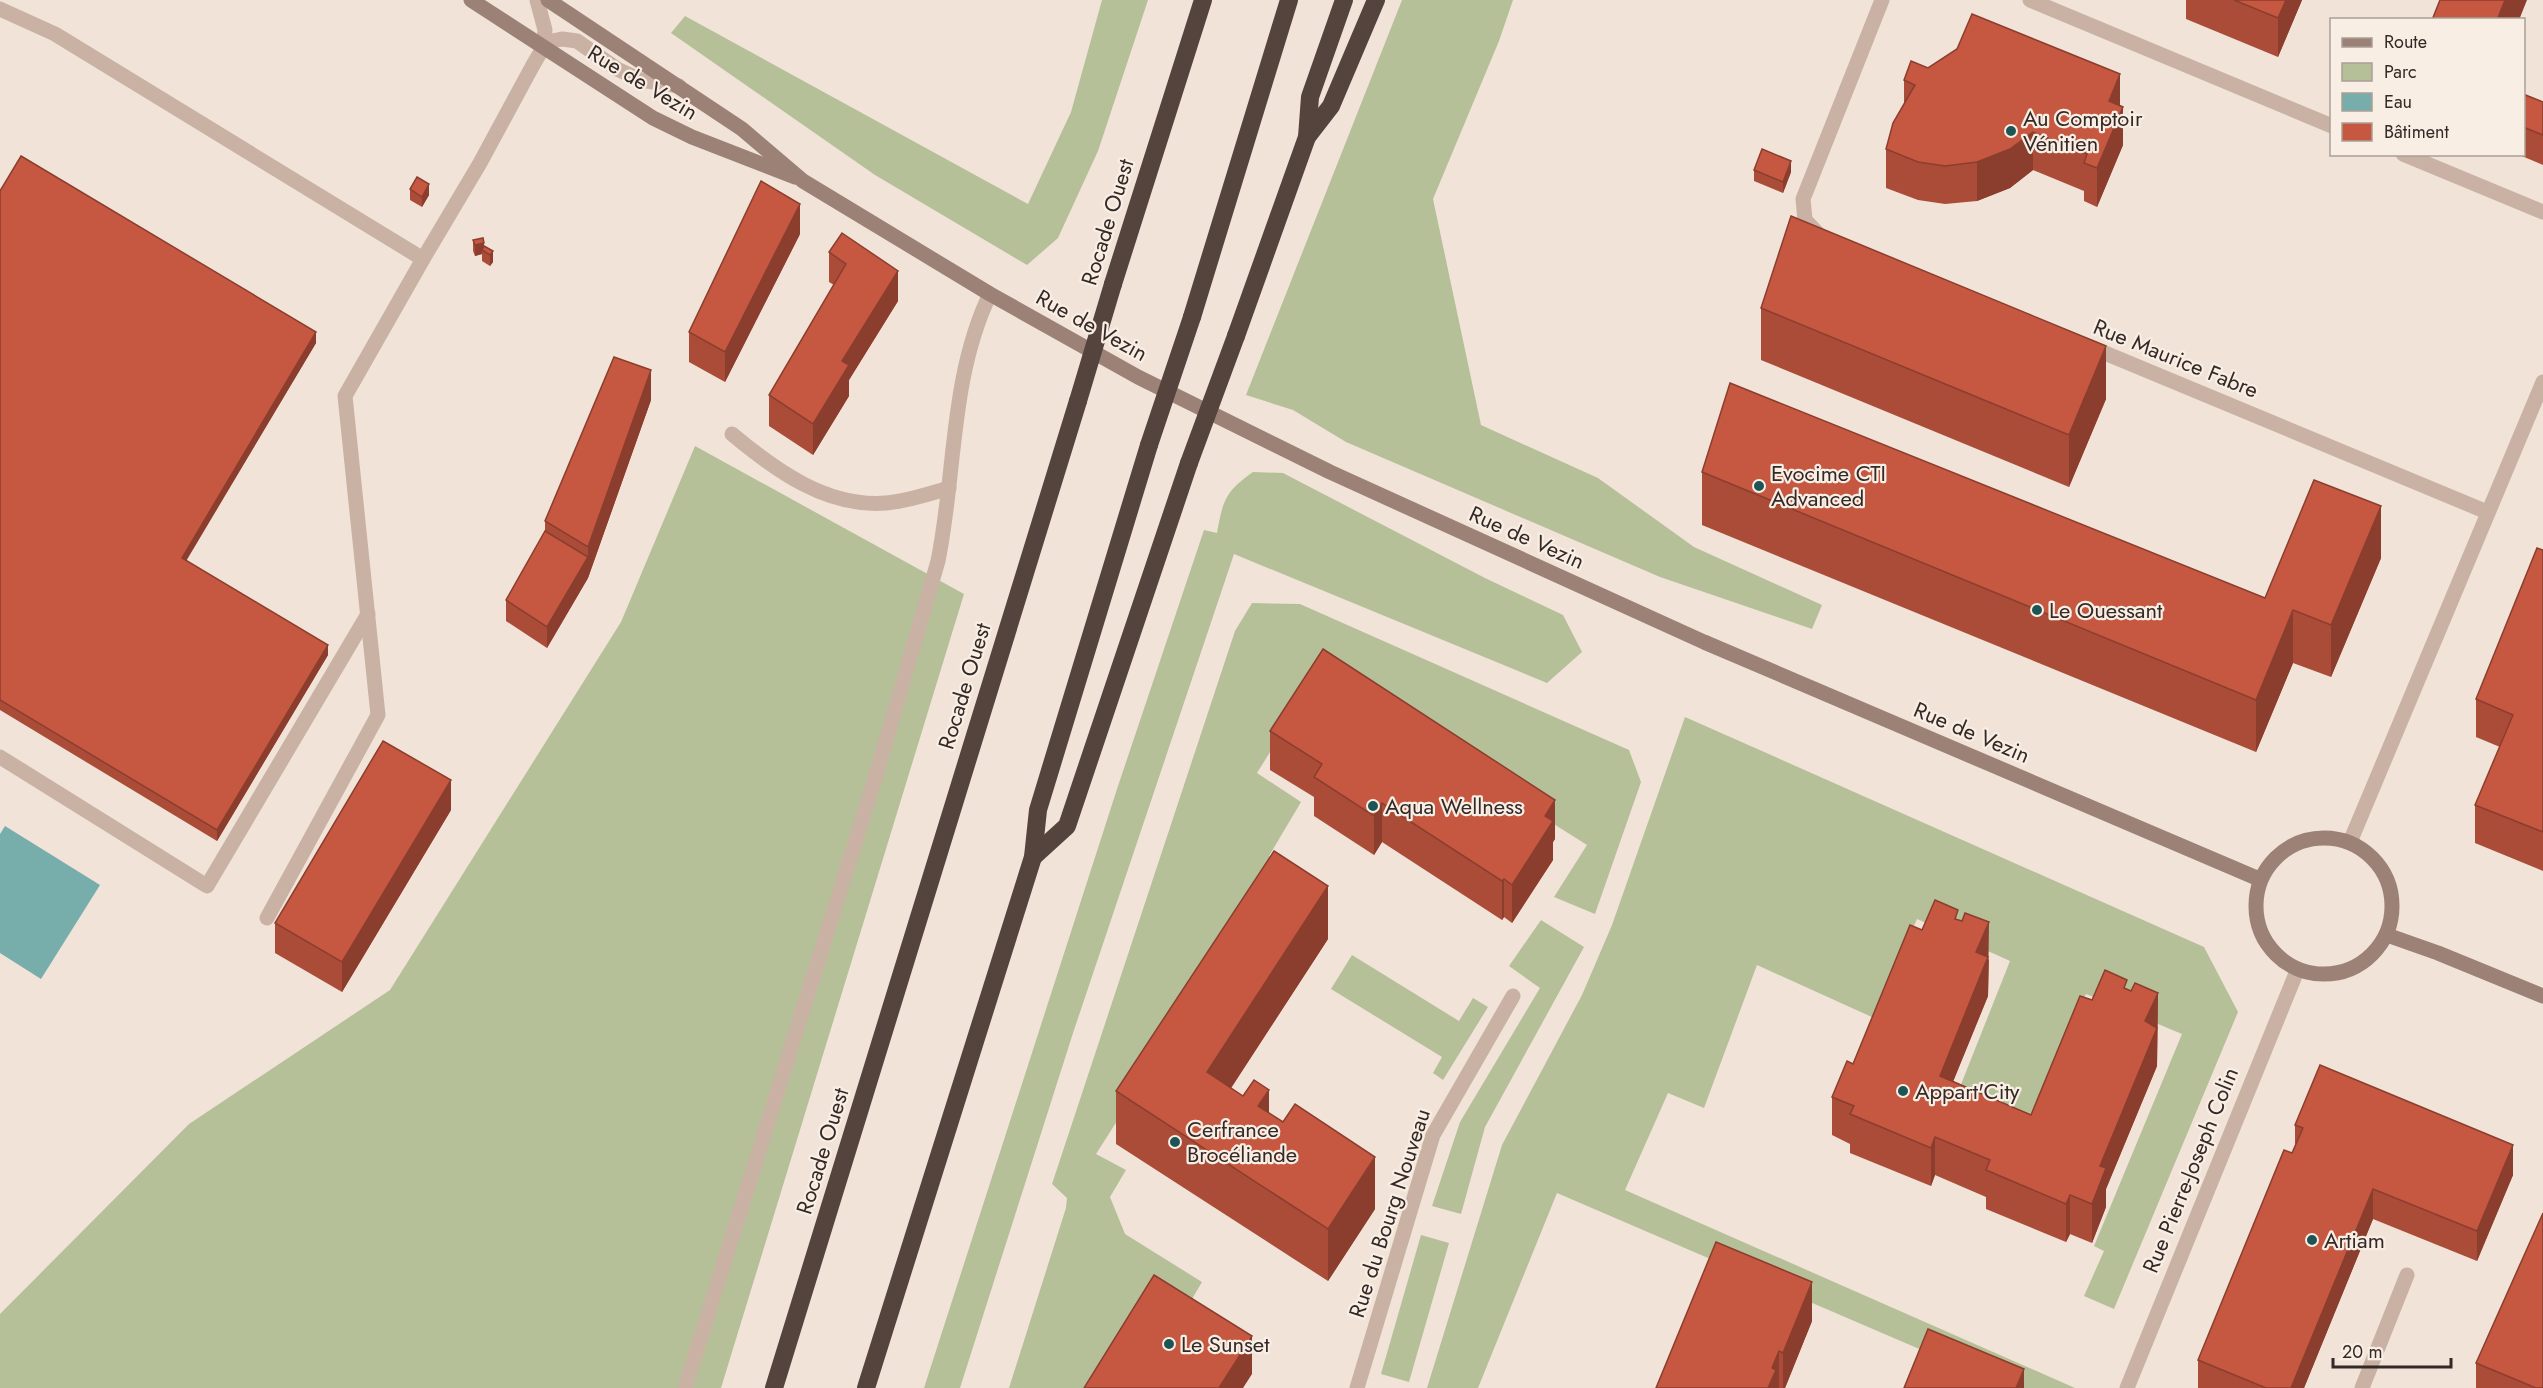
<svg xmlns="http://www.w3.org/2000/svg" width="2543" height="1388" viewBox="0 0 2543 1388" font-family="Jost,sans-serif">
	<rect width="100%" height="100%" fill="#f1e3d8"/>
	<g fill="#b5c099">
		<polygon points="1102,0 1148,0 1098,151 1058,238 1027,265 875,175 671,33 685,16 1028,204 1071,112"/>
		<polygon points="1402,0 1513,0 1499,41 1433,199 1481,425 1598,478 1694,547 1822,605 1812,629 1660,577 1346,442 1293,410 1246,395"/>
		<polygon points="695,446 964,594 721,1388 0,1388 0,1314 189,1124 390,990 621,622"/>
		<path d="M1253 472 1283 473 1485 578 1563 615 1582 652 1547 683 1234 554 1073 1033 960 1388H924L1117 789 1204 530 1217 533C1223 500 1225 492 1253 472Z"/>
		<polygon points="1252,603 1300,604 1629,750 1641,782 1595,914 1554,897 1587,845 1318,675 1257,773 1301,802 1269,856 1282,863 1096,1154 1126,1170 1110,1197 1125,1234 1202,1282 1179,1321 1099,1388 1009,1388 1066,1208 1067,1198 1052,1184 1235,631"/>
		<polygon points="1685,717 2204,947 2238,1012 2114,1309 2084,1296 2104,1251 2094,1246 2182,1034 2086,994 2032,1122 1958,1092 2010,961 1917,919 1874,1018 1757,965 1704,1108 1668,1093 1625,1190 2075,1388 2010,1388 1557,1193 1478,1388 1427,1388 1502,1145 1582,995 1612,925"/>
		<polygon points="1541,920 1584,947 1485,1127 1461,1214 1432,1206 1460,1122 1540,988 1509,966"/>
		<polygon points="1352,955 1459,1021 1473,998 1488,1007 1443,1080 1433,1073 1442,1057 1331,989"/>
		<polygon points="1421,1235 1449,1243 1409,1382 1381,1374"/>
	</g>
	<polygon fill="#77aeac" points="5,826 100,885 41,979 0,953 0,834"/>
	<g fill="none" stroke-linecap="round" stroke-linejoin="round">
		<g stroke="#c9b2a4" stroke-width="15">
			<polyline points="537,0 545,30 543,48"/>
			<polyline points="0,9 55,34 423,259 480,163 533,65 543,48 552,41 562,39 577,41 617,69 641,80 679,86"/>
			<path d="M732 434C775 470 827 508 886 503 908 501 928 494 949 488"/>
			<polyline points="0,757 207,886 368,614"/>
			<polyline points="267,918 378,715 345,396 423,259"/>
			<polyline points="2362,1388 2407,1275"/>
		</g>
		<g stroke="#c9b2a4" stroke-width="15">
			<polyline points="2030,0 2332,126"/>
			<polyline points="2403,154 2543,212"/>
			<polyline points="1822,238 1805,220 1803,199 1882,0"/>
			<polyline points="2088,346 2487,512"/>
			<polyline points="2350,842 2543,382"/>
			<path d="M685 1388 876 775 938 561C956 472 950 377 990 294"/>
			<polyline points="1357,1388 1433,1135 1513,996"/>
			<polyline points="2127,1388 2297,971"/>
		</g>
		<g stroke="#9c8176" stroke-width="15">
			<polyline points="471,0 653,118 692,137 795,177"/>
			<polyline points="548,0 742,129 803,181 990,294 1138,377 1330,472 1704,642 2259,879"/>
			<circle cx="2324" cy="906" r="68"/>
			<polyline points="2387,935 2438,953 2543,996"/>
		</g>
		<g stroke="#55433d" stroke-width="18">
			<polyline points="1307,137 1331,106 1376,0"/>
			<polyline points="1113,284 1203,0"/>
			<polyline points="1192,317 1289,0"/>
			<polyline points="1236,336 1307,137 1310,97 1344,0"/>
			<polyline points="1033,857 1067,826 1189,463"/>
			<polyline points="774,1388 1078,401"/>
			<polyline points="866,1388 1033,857 1038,810 1149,445"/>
		</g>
		<g stroke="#55433d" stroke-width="18">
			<polyline points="1078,401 1113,284"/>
			<polyline points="1149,445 1192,317"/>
			<polyline points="1189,463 1236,336"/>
		</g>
	</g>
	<g fill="#aa4c38">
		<polygon points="2186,0 2302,0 2278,57 2186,19"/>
		<polygon points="1928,68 2120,106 2123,145 2097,207 2084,201 2084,191 2033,170 2010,188 1977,201 1945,204 1918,200 1886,188 1886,149 1904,104 1904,80"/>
		<polygon points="2523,94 2543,102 2543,165 2517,154 2523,154"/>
		<polygon points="1754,170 1791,172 1783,193 1754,181"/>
		<polygon points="410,189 429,195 422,207 410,200"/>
		<polygon points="0,191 316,343 186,560 328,655 217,841 0,710"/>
		<polygon points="800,234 725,382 689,362 689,332"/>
		<polygon points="473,240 493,251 493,262 490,266 482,261 482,254 475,256 473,251"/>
		<polygon points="829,252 898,301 849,380 849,396 813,455 769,426 769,395 834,285 829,282"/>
		<polygon points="1761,308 2106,399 2069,487 1761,360"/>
		<polygon points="651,400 588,578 547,648 506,621 506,600 545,531 545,521"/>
		<polygon points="1702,472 2265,598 2381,558 2331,677 2293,663 2256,752 1702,525"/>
		<polygon points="2543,550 2543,871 2475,843 2475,805 2500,747 2476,737 2476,699"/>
		<polygon points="1270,731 1555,839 1553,842 1553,860 1512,923 1504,917 1502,920 1382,842 1374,855 1314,816 1314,797 1270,770"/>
		<polygon points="451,810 342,992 275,953 275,923"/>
		<polygon points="1958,920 1989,960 1988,996 1953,1081 2031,1115 2092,1000 2127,989 2131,991 2158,993 2157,1066 2106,1189 2106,1207 2092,1243 2070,1234 2066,1242 1986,1209 1986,1197 1935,1175 1931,1186 1850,1153 1850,1144 1832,1135 1832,1097 1853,1064 1922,930"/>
		<polygon points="1328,939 1231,1088 1283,1122 1375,1209 1328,1281 1116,1144 1116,1091"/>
		<polygon points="2295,1125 2513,1175 2477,1261 2373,1219 2304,1388 2198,1388 2198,1360 2292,1153 2295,1146"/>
		<polygon points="1812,1321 1785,1388 1656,1388"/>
		<polygon points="2476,1363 2543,1388 2476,1388"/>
	</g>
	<g fill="#8b3e2e">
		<polygon points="2286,0 2302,0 2278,57 2278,18"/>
		<polygon points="2505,0 2527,0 2519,20 2497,20"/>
		<polygon points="2120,74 2120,113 2109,101"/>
		<polygon points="2123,107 2123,145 2097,207 2097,168"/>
		<polygon points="2033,132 2033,170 2010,188 1977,201 1977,162"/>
		<polygon points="1791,161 1791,172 1783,193 1783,182"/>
		<polygon points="429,184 429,195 422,207 422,197"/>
		<polygon points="800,204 800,234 725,382 725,352"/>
		<polygon points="484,243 484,252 482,250 482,254 475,256 475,245"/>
		<polygon points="493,251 493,262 490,266 490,255"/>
		<polygon points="898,271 898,301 849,380 849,396 813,455 813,424 842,361"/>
		<polygon points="316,332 316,343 182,568 182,558"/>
		<polygon points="2106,346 2106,399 2069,487 2069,435"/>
		<polygon points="651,370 651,400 588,578 547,648 547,627 588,557 588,547"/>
		<polygon points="2381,506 2381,558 2331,677 2331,625"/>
		<polygon points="2293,610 2293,663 2256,752 2256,700"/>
		<polygon points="328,645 328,655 217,841 217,830"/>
		<polygon points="451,780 451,810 342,992 342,962"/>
		<polygon points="1555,800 1555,839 1553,842 1553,860 1512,923 1512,885 1545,816"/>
		<polygon points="1382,803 1382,842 1374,855 1374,816"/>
		<polygon points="1504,879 1504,917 1502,920 1502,881"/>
		<polygon points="1328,886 1328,939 1207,1125 1207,1072"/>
		<polygon points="1989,922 1988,996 1940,1114 1940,1076 1976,952"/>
		<polygon points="2158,993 2157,1066 2106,1189 2106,1207 2092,1243 2092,1204 2100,1166 2145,1021"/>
		<polygon points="1269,1090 1269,1142 1258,1106"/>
		<polygon points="1935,1137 1935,1175 1931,1186 1931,1148"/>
		<polygon points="2513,1145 2513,1175 2477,1261 2477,1231"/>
		<polygon points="1375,1157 1375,1209 1328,1281 1328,1229"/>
		<polygon points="2373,1189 2373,1219 2304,1388 2291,1388"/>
		<polygon points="2070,1195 2070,1234 2066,1242 2066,1204"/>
		<polygon points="1812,1282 1812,1321 1785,1388 1783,1388 1783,1353"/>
		<polygon points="1252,1336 1252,1374 1243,1388 1219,1388"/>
		<polygon points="1779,1351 1779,1388 1768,1388 1772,1368"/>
		<polygon points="2024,1369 2024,1388 2016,1388"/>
	</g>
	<g fill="#c65841" stroke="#8b3e2e" stroke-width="1.5">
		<polygon points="2234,0 2286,0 2278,18"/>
		<polygon points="2440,0 2505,0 2497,20 2432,20"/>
		<polygon points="1972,14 2120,74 2109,101 2123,107 2097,168 2084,163 2087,154 2033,132 2010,149 1977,162 1945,166 1918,162 1886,149 1893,123 1915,85 1904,80 1911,61 1928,68 1957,49"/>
		<polygon points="2523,94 2543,102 2543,135 2523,127"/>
		<polygon points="1762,149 1791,161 1783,182 1754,170"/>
		<polygon points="21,156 316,332 182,558 328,645 217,830 0,700 0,191"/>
		<polygon points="417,177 429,184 422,197 410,189"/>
		<polygon points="761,181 800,204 725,352 689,332"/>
		<polygon points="1791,216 2106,346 2069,435 1761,308"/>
		<polygon points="842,233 898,271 842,361 849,365 813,424 769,395 846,264 829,252"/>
		<polygon points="483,238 484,243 475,245 473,240"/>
		<polygon points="484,246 493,251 490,255 482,250"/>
		<polygon points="614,357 651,370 588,547 545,521"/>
		<polygon points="1730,383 2265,598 2314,480 2381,506 2331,625 2293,610 2256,700 1702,472"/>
		<polygon points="545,531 588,557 547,627 506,600"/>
		<polygon points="2537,548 2543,550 2543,832 2475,805 2513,715 2476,699"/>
		<polygon points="1323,649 1555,800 1545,816 1553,821 1512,885 1504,879 1502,881 1382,803 1374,816 1314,777 1322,764 1270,731"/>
		<polygon points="383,741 451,780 342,962 275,923"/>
		<polygon points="1274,851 1328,886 1207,1072 1243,1096 1254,1080 1269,1090 1258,1106 1283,1122 1295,1104 1375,1157 1328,1229 1116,1091"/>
		<polygon points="1935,900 1958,910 1955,919 1962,921 1965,913 1989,922 1976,952 1988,957 1940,1076 2031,1115 2080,996 2092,1000 2105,970 2127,980 2124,988 2131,991 2135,983 2158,993 2145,1021 2157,1028 2100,1166 2106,1168 2092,1204 2070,1195 2066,1204 1986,1170 1990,1160 1935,1137 1931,1148 1850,1114 1854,1106 1832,1097 1847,1061 1853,1064 1910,925 1922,930"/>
		<polygon points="2320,1065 2513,1145 2477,1231 2373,1189 2291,1388 2266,1388 2198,1360 2284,1150 2292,1153 2303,1128 2295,1125"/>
		<polygon points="2543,1213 2543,1388 2536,1388 2476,1363"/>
		<polygon points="1716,1242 1812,1282 1783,1353 1779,1351 1772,1368 1776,1370 1768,1388 1656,1388"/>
		<polygon points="1154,1275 1252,1336 1219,1388 1084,1388"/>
		<polygon points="1928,1329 2024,1369 2016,1388 1904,1388"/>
	</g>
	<g fill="#1c5555" stroke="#f9eee4" stroke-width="2">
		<circle cx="2011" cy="131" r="6"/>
		<circle cx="1759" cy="486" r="6"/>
		<circle cx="2037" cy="610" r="6"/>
		<circle cx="1373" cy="806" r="6"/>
		<circle cx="1903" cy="1091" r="6"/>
		<circle cx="1175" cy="1142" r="6"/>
		<circle cx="2312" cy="1240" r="6"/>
		<circle cx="1169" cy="1344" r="6"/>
	</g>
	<g text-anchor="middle" stroke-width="4.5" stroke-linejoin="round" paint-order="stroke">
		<g font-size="22" fill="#342926" stroke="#f9eee4">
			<text transform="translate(643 82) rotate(31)" y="8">Rue de Vezin</text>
			<text transform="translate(1107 222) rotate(-73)" y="8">Rocade Ouest</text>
			<text transform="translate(1092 325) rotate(29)" y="8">Rue de Vezin</text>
			<text transform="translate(2176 358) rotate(22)" y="8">Rue Maurice Fabre</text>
			<text transform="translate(1527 537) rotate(24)" y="8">Rue de Vezin</text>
			<text transform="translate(964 686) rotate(-73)" y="8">Rocade Ouest</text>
			<text transform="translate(1972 732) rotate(23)" y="8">Rue de Vezin</text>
			<text transform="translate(822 1151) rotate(-73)" y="8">Rocade Ouest</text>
			<text transform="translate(2190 1170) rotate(-68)" y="8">Rue Pierre-Joseph Colin</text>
			<text transform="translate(1389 1213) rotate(-72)" y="8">Rue du Bourg Nouveau</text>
		</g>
		<g font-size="22" fill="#342926" stroke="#f9eee4" text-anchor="start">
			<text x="2023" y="126">Au Comptoir<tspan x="2023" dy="25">Vénitien</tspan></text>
			<text x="1771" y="481">Evocime CTI<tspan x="1771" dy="25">Advanced</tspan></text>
			<text x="2049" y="618">Le Ouessant</text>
			<text x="1385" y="814">Aqua Wellness</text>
			<text x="1915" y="1099">Appart'City</text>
			<text x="1187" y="1137">Cerfrance<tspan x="1187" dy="25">Brocéliande</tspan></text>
			<text x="2324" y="1248">Artiam</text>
			<text x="1181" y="1352">Le Sunset</text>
		</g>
	</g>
	<rect x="2330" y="18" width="195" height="138" fill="#f9eee4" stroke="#aa9f98" stroke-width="1.5"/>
	<rect x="2342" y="38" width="30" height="9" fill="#9c8176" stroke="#aa9f98" stroke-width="1.5"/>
	<text x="2384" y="48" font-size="18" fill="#342926">Route</text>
	<rect x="2342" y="63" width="30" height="18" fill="#b5c099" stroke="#aa9f98" stroke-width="1.5"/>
	<text x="2384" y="78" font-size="18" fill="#342926">Parc</text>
	<rect x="2342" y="93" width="30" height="18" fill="#77aeac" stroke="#aa9f98" stroke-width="1.5"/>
	<text x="2384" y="108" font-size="18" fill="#342926">Eau</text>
	<rect x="2342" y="123" width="30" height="18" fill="#c65841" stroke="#aa9f98" stroke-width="1.5"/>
	<text x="2384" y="138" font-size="18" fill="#342926">Bâtiment</text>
	<path d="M2333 1358v9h118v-9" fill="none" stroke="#342926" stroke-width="3"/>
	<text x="2342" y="1358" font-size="18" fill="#342926" stroke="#f9eee4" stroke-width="4.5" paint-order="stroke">20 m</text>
</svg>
